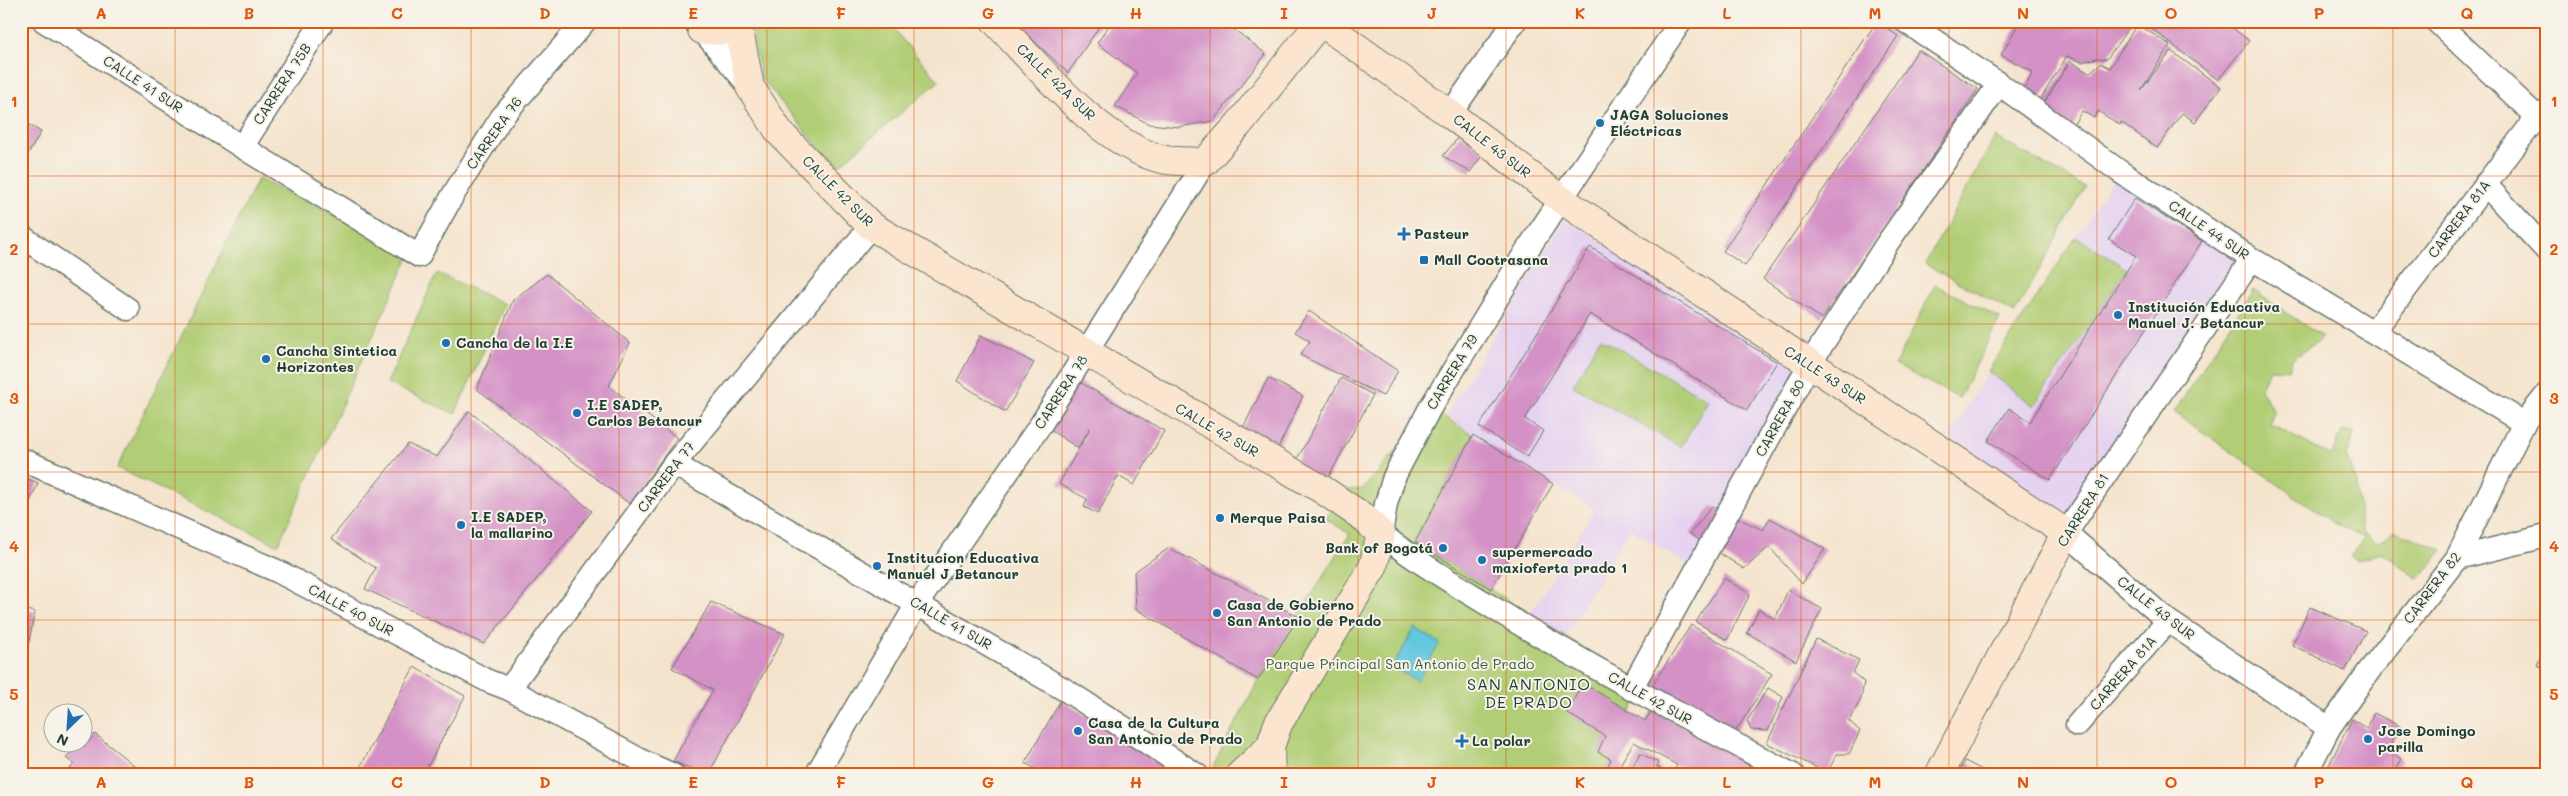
<svg xmlns="http://www.w3.org/2000/svg" width="2568" height="796" viewBox="0 0 2568 796" font-family="Mali,sans-serif">
	<rect width="100%" height="100%" fill="#f7f3e8"/>
	<filter id="ink" filterUnits="userSpaceOnUse"><feTurbulence type="fractalNoise" baseFrequency=".02" numOctaves="2"/><feDisplacementMap in="SourceGraphic" scale="10" xChannelSelector="R" yChannelSelector="G"/><feConvolveMatrix kernelMatrix="1 2 1 2 8 2 1 2 1" color-interpolation-filters="sRGB"/></filter>
	<filter id="wash" filterUnits="userSpaceOnUse"><feTurbulence type="fractalNoise" baseFrequency=".0096" numOctaves="4" result="noise"/><feDisplacementMap in="SourceGraphic" scale="20" xChannelSelector="R" yChannelSelector="G"/><feGaussianBlur stdDeviation="1.12" result="paint"/><feColorMatrix in="noise" values="0 0 0 0 0 0 0 0 0 0 0 0 0 0 0 0 0 1.4 0 .05"/><feComposite in="paint" operator="in"/></filter>
	<g filter="url(#wash)">
		<rect width="100%" height="100%" fill="#f5e4cd"/>
		<g fill="#e5d3f1">
			<polygon points="2119,171 2252,259 2071,516 1948,438 1988,371"/>
			<polygon points="1565,218 1797,368 1696,570 1630,529 1565,636 1530,614 1595,509 1473,435 1446,415"/>
		</g>
		<g fill="#b1cd74" stroke="#688554">
			<polygon points="754,21 886,21 939,81 836,168 761,78 753,37"/>
			<polygon points="1995,137 2085,187 2015,313 1925,264"/>
			<polygon points="258,179 412,250 278,545 117,468"/>
			<polygon points="2076,237 2127,269 2034,406 1988,371"/>
			<polygon points="437,273 505,304 455,414 387,383"/>
			<polygon points="1935,285 2000,318 1959,398 1895,365"/>
			<polygon points="2253,290 2322,337 2315,344 2292,359 2289,370 2270,369 2260,389 2274,412 2270,424 2331,456 2343,430 2354,432 2346,456 2356,484 2362,532 2377,543 2395,531 2443,550 2419,579 2381,552 2357,560 2350,556 2365,538 2338,526 2174,412"/>
			<polygon points="1600,338 1708,400 1681,447 1573,386"/>
			<polygon points="1426,405 1473,435 1415,542 1626,675 1636,702 1611,752 1610,763 1604,775 1209,775 1258,680 1350,534 1326,519 1343,490 1363,489 1403,443"/>
		</g>
		<polygon fill="#62c6df" stroke="#40828a" points="1415,628 1440,643 1417,681 1392,667"/>
		<g id="blocks">
			<g fill="#d491c6">
				<polygon points="1013,21 1103,21 1068,73"/>
				<polygon points="1112,21 1223,21 1266,54 1213,121 1179,127 1149,124 1115,106 1137,73 1097,43"/>
				<polygon points="1877,21 1898,36 1745,266 1723,251"/>
				<polygon points="2020,21 2027,21 2035,26 2038,21 2133,21 2107,59 2097,58 2082,62 2067,56 2040,100 2023,91 2033,72 2001,55"/>
				<polygon points="2142,21 2224,21 2249,41 2218,80"/>
				<polygon points="2137,24 2170,45 2141,90 2171,51 2221,87 2195,122 2182,113 2157,148 2121,122 2120,125 2098,111 2094,118 2082,111 2070,130 2039,111 2070,61 2089,73 2101,63 2110,68"/>
				<polygon points="1918,50 1978,89 1822,319 1763,279"/>
				<polygon points="21,120 41,132 21,166"/>
				<polygon points="1461,134 1484,153 1470,172 1443,156"/>
				<polygon points="2135,198 2202,241 2050,480 1988,441 2009,408 2030,422 2136,256 2109,239"/>
				<polygon points="1590,247 1777,362 1747,410 1590,314 1525,419 1543,431 1527,457 1479,427"/>
				<polygon points="547,274 630,343 609,386 677,438 630,504 477,389 513,300"/>
				<polygon points="1309,311 1398,371 1383,396 1300,355 1310,341 1295,332"/>
				<polygon points="981,335 1034,363 1005,412 957,381"/>
				<polygon points="1071,377 1164,431 1134,485 1118,476 1098,514 1084,507 1087,499 1059,484 1090,428 1078,448 1041,424"/>
				<polygon points="1268,378 1303,396 1275,454 1239,436"/>
				<polygon points="1341,378 1373,395 1328,478 1290,472"/>
				<polygon points="469,411 592,511 484,644 365,589 376,568 331,539 408,444 437,457"/>
				<polygon points="1473,435 1553,484 1491,589 1415,542"/>
				<polygon points="21,476 38,483 21,523"/>
				<polygon points="1712,506 1763,530 1770,518 1825,549 1802,584 1769,547 1744,569 1690,534"/>
				<polygon points="1169,548 1299,617 1258,680 1136,609 1134,572"/>
				<polygon points="1724,578 1750,594 1727,640 1696,622"/>
				<polygon points="1788,590 1822,609 1796,661 1747,633 1759,609 1775,619"/>
				<polygon points="711,602 785,634 708,775 705,775 673,761 713,690 672,668"/>
				<polygon points="2310,607 2366,631 2345,671 2292,645"/>
				<polygon points="21,609 35,612 22,675 21,675"/>
				<polygon points="1691,625 1772,674 1732,737 1650,689"/>
				<polygon points="1816,639 1859,660 1853,673 1864,682 1861,699 1849,721 1860,731 1849,754 1837,754 1827,773 1767,743"/>
				<polygon points="2547,642 2547,669 2537,665"/>
				<polygon points="414,667 465,696 423,775 356,775"/>
				<polygon points="1591,688 1645,721 1652,710 1780,775 1672,775 1677,765 1634,742 1621,763 1628,775 1604,775 1611,759 1598,752 1605,736 1567,713 1578,691"/>
				<polygon points="1768,688 1783,697 1768,731 1751,730 1747,721"/>
				<polygon points="1061,700 1182,775 1047,775 1025,763"/>
				<polygon points="2374,713 2401,727 2388,750 2402,759 2393,775 2324,775 2352,719 2367,729"/>
				<polygon points="95,734 146,775 65,775 74,764 66,758 78,744 85,746"/>
				<polygon points="1640,753 1659,763 1657,767 1661,769 1658,775 1629,774"/>
				<polygon points="1965,761 1992,775 1958,775"/>
			</g>
		</g>
	</g>
	<g filter="url(#ink)">
		<use href="#blocks" fill-opacity="0" stroke="#6a776a" stroke-width="1"/>
		<g fill="none" stroke-linecap="round" stroke-linejoin="round">
			<g stroke="#6a776a" stroke-width="25">
				<g id="street">
					<polyline points="44,21 242,147 419,256 453,195 501,118 585,21"/>
					<path d="M1681 21 1525 253 1430 408 1394 477 1386 504 1381 534C1420 564 1462 589 1505 615 1599 672 1696 723 1793 775"/>
					<polyline points="1905,21 1999,84 2119,171 2252,259 2524,423"/>
					<polyline points="2436,21 2537,117"/>
					<polyline points="695,22 750,87"/>
					<polyline points="1450,114 1515,21"/>
					<polyline points="242,147 323,21"/>
					<polyline points="2485,184 2547,251"/>
					<polyline points="21,236 128,309"/>
					<polyline points="2252,259 2066,533 2168,621 2329,728"/>
					<polyline points="2374,331 2537,117 2547,111"/>
					<polyline points="21,459 277,571 488,681 509,689 644,762 673,775"/>
					<polyline points="674,464 1067,691 1197,775"/>
					<polyline points="2457,558 2547,536"/>
					<polyline points="509,689 674,464 871,226"/>
					<polyline points="1631,689 1809,365 1886,245 1999,84"/>
					<polyline points="2077,725 2168,621"/>
					<polyline points="816,775 917,604 1041,424 1205,162"/>
					<polyline points="2305,775 2329,728 2369,671 2457,558 2524,423 2547,394"/>
				</g>
			</g>
			<g stroke="#6a776a" stroke-width="30">
				<g id="secondary">
					<polyline points="737,21 750,87 780,133 871,226 1323,490 1363,517 1381,534 1373,567 1278,724 1270,747 1271,775"/>
					<path d="M995 21C1038 66 1104 148 1166 160 1178 162 1192 161 1205 162L1239 124 1321 21"/>
					<polyline points="1321,22 1450,114 1562,200 2066,533 1939,775"/>
					<polyline points="702,30 720,31 729,21"/>
					<polyline points="1240,775 1270,747"/>
				</g>
			</g>
			<use href="#street" stroke="#fff" stroke-width="22"/>
			<use href="#secondary" stroke="#fbe5cf" stroke-width="28"/>
		</g>
	</g>
	<path fill="none" stroke="#de580e" stroke-width="1" stroke-opacity="0.55" d="M175 21V775M323 21V775M471 21V775M619 21V775M767 21V775M914 21V775M1062 21V775M1210 21V775M1358 21V775M1506 21V775M1654 21V775M1801 21V775M1949 21V775M2097 21V775M2245 21V775M2393 21V775M21 176H2547M21 324H2547M21 472H2547M21 620H2547"/>
	<g fill="#1f6fb2" stroke="#f7f3e8" stroke-width="2">
		<circle cx="1600" cy="123" r="5"/>
		<path d="M1401.5 226.5h5v5h5v5h-5v5h-5v-5h-5v-5h5z"/>
		<rect x="1419" y="255" width="10" height="10" rx="2.5"/>
		<circle cx="2118" cy="315" r="5"/>
		<circle cx="446" cy="343" r="5"/>
		<circle cx="266" cy="359" r="5"/>
		<circle cx="577" cy="413" r="5"/>
		<circle cx="1220" cy="518" r="5"/>
		<circle cx="461" cy="525" r="5"/>
		<circle cx="1443" cy="548" r="5"/>
		<circle cx="1482" cy="560" r="5"/>
		<circle cx="877" cy="566" r="5"/>
		<circle cx="1217" cy="613" r="5"/>
		<circle cx="1078" cy="731" r="5"/>
		<circle cx="2368" cy="739" r="5"/>
		<path d="M1459.5 733.5h5v5h5v5h-5v5h-5v-5h-5v-5h5z"/>
	</g>
	<g text-anchor="middle" stroke-width="4" stroke-linejoin="round" paint-order="stroke">
		<g font-size="14" fill="#1f3d34" stroke="#f7f3e8">
			<text transform="translate(1056 82) rotate(44)" y="5">CALLE 42A SUR</text>
			<text transform="translate(143 84) rotate(33)" y="5">CALLE 41 SUR</text>
			<text transform="translate(282 84) rotate(-57)" y="5">CARRERA 75B</text>
			<text transform="translate(494 133) rotate(-55)" y="5">CARRERA 76</text>
			<text transform="translate(1492 146) rotate(38)" y="5">CALLE 43 SUR</text>
			<text transform="translate(838 191) rotate(45)" y="5">CALLE 42 SUR</text>
			<text transform="translate(2459 219) rotate(-53)" y="5">CARRERA 81A</text>
			<text transform="translate(2209 230) rotate(34)" y="5">CALLE 44 SUR</text>
			<text transform="translate(1452 372) rotate(-59)" y="5">CARRERA 79</text>
			<text transform="translate(1825 375) rotate(33)" y="5">CALLE 43 SUR</text>
			<text transform="translate(1061 392) rotate(-57)" y="5">CARRERA 78</text>
			<text transform="translate(1780 418) rotate(-61)" y="5">CARRERA 80</text>
			<text transform="translate(1217 430) rotate(30)" y="5">CALLE 42 SUR</text>
			<text transform="translate(666 477) rotate(-53)" y="5">CARRERA 77</text>
			<text transform="translate(2083 510) rotate(-58)" y="5">CARRERA 81</text>
			<text transform="translate(2432 588) rotate(-53)" y="5">CARRERA 82</text>
			<text transform="translate(2156 608) rotate(38)" y="5">CALLE 43 SUR</text>
			<text transform="translate(351 610) rotate(28)" y="5">CALLE 40 SUR</text>
			<text transform="translate(951 623) rotate(30)" y="5">CALLE 41 SUR</text>
			<text transform="translate(2123 673) rotate(-49)" y="5">CARRERA 81A</text>
			<text transform="translate(1650 698) rotate(29)" y="5">CALLE 42 SUR</text>
		</g>
		<g font-size="14" font-weight="bold" fill="#1f3d34" stroke="#f7f3e8" text-anchor="start">
			<text x="1610" y="120">JAGA Soluciones<tspan x="1610" dy="16">Eléctricas</tspan></text>
			<text x="1414" y="239">Pasteur</text>
			<text x="1434" y="265">Mall Cootrasana</text>
			<text x="2128" y="312">Institución Educativa<tspan x="2128" dy="16">Manuel J. Betancur</tspan></text>
			<text x="456" y="348">Cancha de la I.E</text>
			<text x="276" y="356">Cancha Sintetica<tspan x="276" dy="16">Horizontes</tspan></text>
			<text x="587" y="410">I.E SADEP,<tspan x="587" dy="16">Carlos Betancur</tspan></text>
			<text x="471" y="522">I.E SADEP,<tspan x="471" dy="16">la mallarino</tspan></text>
			<text x="1230" y="523">Merque Paisa</text>
			<text x="1433" y="553" text-anchor="end">Bank of Bogotá</text>
			<text x="1492" y="557">supermercado<tspan x="1492" dy="16">maxioferta prado 1</tspan></text>
			<text x="887" y="563">Institucion Educativa<tspan x="887" dy="16">Manuel J Betancur</tspan></text>
			<text x="1227" y="610">Casa de Gobierno<tspan x="1227" dy="16">San Antonio de Prado</tspan></text>
			<text x="1088" y="728">Casa de la Cultura<tspan x="1088" dy="16">San Antonio de Prado</tspan></text>
			<text x="2378" y="736">Jose Domingo<tspan x="2378" dy="16">parilla</tspan></text>
			<text x="1472" y="746">La polar</text>
		</g>
		<g font-size="14" fill="#3c5a41" stroke="#f7f3e8">
			<text x="1400" y="669">Parque Principal San Antonio de Prado</text>
		</g>
		<g font-size="16" letter-spacing="1" fill="#1f3d34" stroke="#f7f3e8">
			<text x="1529" y="690">SAN ANTONIO<tspan x="1529" dy="18">DE PRADO</tspan></text>
		</g>
	</g>
	<rect width="2568" height="796" fill="none" stroke="#f7f3e8" stroke-width="55"/>
	<g transform="translate(68 728) rotate(205)"><circle r="24" fill="#f7f3e8" stroke="#a1aaa0"/>
	<path d="M0-4L9 19L0 12L-9 19Z" fill="#1f6fb2"/>
	<text y="-8" font-size="14" font-weight="bold" text-anchor="middle" fill="#1f3d34">N</text>
	</g>
	<rect x="28" y="28" width="2512" height="740" fill="none" stroke="#de580e" stroke-width="2"/>
	<g font-size="16" text-anchor="middle" font-weight="bold" fill="#de580e">
		<text x="101" y="19">A</text>
		<text x="249" y="19">B</text>
		<text x="397" y="19">C</text>
		<text x="545" y="19">D</text>
		<text x="693" y="19">E</text>
		<text x="841" y="19">F</text>
		<text x="988" y="19">G</text>
		<text x="1136" y="19">H</text>
		<text x="1284" y="19">I</text>
		<text x="1432" y="19">J</text>
		<text x="1580" y="19">K</text>
		<text x="1727" y="19">L</text>
		<text x="1875" y="19">M</text>
		<text x="2023" y="19">N</text>
		<text x="2171" y="19">O</text>
		<text x="2319" y="19">P</text>
		<text x="2467" y="19">Q</text>
		<text x="14" y="107">1</text>
		<text x="2554" y="107">1</text>
		<text x="14" y="255">2</text>
		<text x="2554" y="255">2</text>
		<text x="14" y="404">3</text>
		<text x="2554" y="404">3</text>
		<text x="14" y="552">4</text>
		<text x="2554" y="552">4</text>
		<text x="14" y="700">5</text>
		<text x="2554" y="700">5</text>
		<text x="101" y="788">A</text>
		<text x="249" y="788">B</text>
		<text x="397" y="788">C</text>
		<text x="545" y="788">D</text>
		<text x="693" y="788">E</text>
		<text x="841" y="788">F</text>
		<text x="988" y="788">G</text>
		<text x="1136" y="788">H</text>
		<text x="1284" y="788">I</text>
		<text x="1432" y="788">J</text>
		<text x="1580" y="788">K</text>
		<text x="1727" y="788">L</text>
		<text x="1875" y="788">M</text>
		<text x="2023" y="788">N</text>
		<text x="2171" y="788">O</text>
		<text x="2319" y="788">P</text>
		<text x="2467" y="788">Q</text>
	</g>
</svg>
